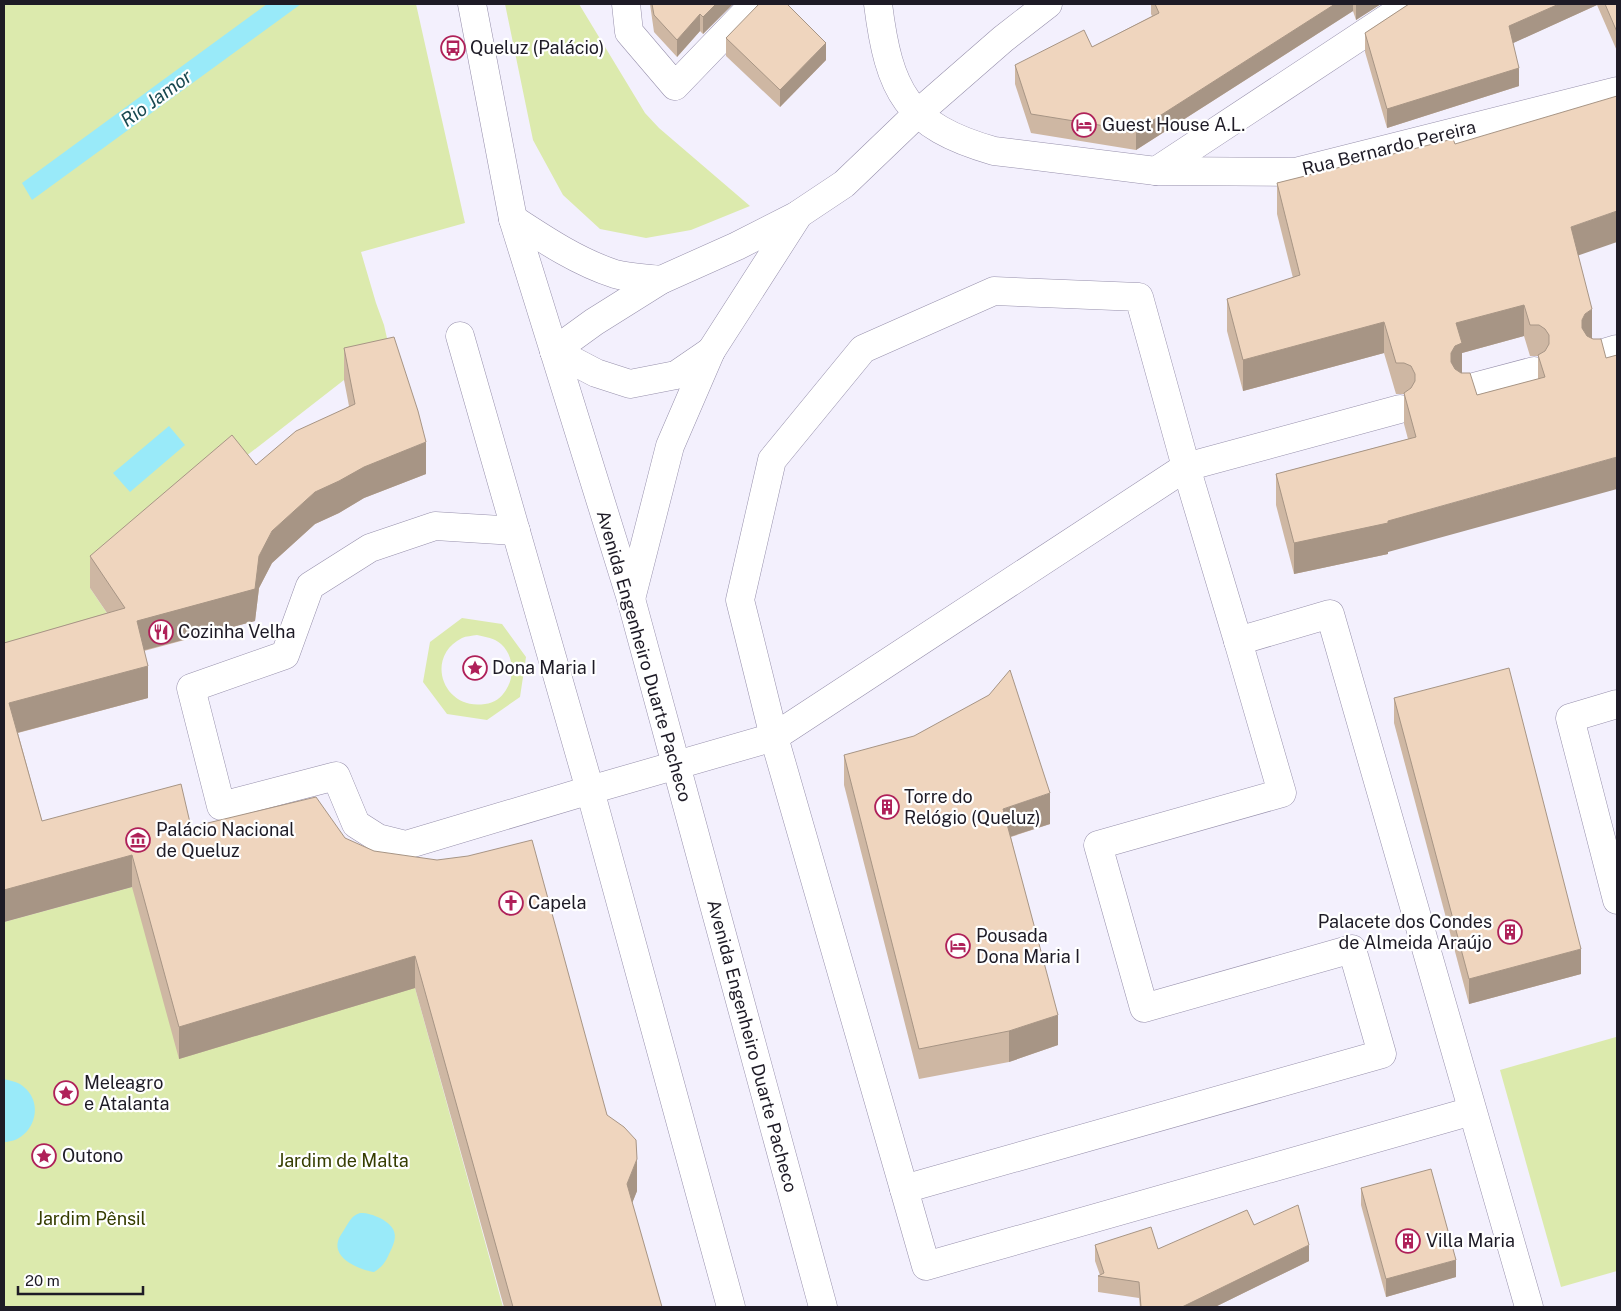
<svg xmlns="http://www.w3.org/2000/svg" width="1621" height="1311" viewBox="0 0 1621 1311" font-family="'Public Sans',sans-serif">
	<rect width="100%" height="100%" fill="#f3f0fd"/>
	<g fill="#dceaad" fill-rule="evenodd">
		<polygon points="4,4 416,4 465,223 361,252 376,303 384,325 394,369 344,380 232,467 90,588 125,640 4,675"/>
		<polygon points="505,4 579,4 645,113 659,128 750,206 691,230 646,238 600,229 563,195 533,140"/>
		<path d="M462 618 502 624 526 657 520 697 487 720 447 714 423 682 430 642ZM477 635C486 637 494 638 501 644 514 656 515 676 506 690 501 698 494 703 485 704 443 711 424 657 462 638 466 636 472 636 477 635Z"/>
		<polygon points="132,887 415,988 503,1307 4,1307 4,922"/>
		<polygon points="1616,1037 1617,1043 1617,1271 1561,1287 1500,1070"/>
	</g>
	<g fill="#99eaf9">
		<polygon points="267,4 301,4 32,200 22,183"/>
		<polygon points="169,426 185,445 130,492 113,473"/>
		<path d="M4 1079C12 1081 19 1082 25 1088 46 1107 31 1142 4 1142Z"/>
		<path d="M360 1213C368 1213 373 1215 380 1218 398 1228 398 1237 389 1254 385 1263 382 1267 374 1272 360 1270 333 1259 338 1241 339 1237 342 1233 344 1230 349 1222 351 1216 360 1213Z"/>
	</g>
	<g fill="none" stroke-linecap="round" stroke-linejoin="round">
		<g stroke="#9790ac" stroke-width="29">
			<g id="minor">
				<polyline points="472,4 513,219 631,599 823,1307"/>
				<polyline points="626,4 629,32 675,86 754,4"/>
				<path d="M878 4C889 91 906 126 994 151L1156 171 1295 172 1617 91"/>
				<polyline points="1156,171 1409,4"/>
				<path d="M513 219C545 240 578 262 615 274 629 278 646 278 661 280"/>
				<polyline points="460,336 590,790 774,737 1186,467 1400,409"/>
				<polyline points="554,351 594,322 661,280 737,246 798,215"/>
				<polyline points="554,351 596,373 630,384 676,375 711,351"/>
				<polyline points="1597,355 1617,349"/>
				<polyline points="1466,389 1534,371"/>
				<polyline points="516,531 435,526 370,548 310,586 285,655 191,688 221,806 336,776 356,824 378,838 406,845 590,790 731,1307"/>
				<polyline points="631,599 670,446 711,351 799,214 844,184 917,114 1003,39 1048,4"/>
				<polyline points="1238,641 1282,793 1098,845 1144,1008 1352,949 1382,1054 904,1189 926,1266 1472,1111"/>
				<polyline points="1617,704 1570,718 1617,900"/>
				<polyline points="904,1189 774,737 740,600 772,460 863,349 994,291 1139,297 1186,467 1238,641 1330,614 1529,1307"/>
			</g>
		</g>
		<use href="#minor" stroke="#fff" stroke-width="28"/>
	</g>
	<g fill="#ceb7a3" fill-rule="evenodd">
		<polygon points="650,4 733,4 703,34 700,31 677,57 654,32"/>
		<polygon points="1151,4 1381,4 1356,20 1353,11 1136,150 1031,133 1015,84 1015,65 1092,47 1152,16 1151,14"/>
		<polygon points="1409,4 1617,4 1617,51 1597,5 1513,43 1519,86 1387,128 1365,52 1365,33"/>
		<polygon points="726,38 826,60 780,107 726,56"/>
		<path d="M1455 144 1578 256 1592 339 1388 552V554L1294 574 1276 505V474L1408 439 1404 424V394H1396L1384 353 1243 391 1227 331V299L1293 278 1277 214V183ZM1524 336 1530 356H1538V379L1477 395 1462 373V353Z"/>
		<polygon points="344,348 426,474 364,498 339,513 315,524 272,563 259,588 255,621 144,651 148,698 18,733 42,821 191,827 345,838 607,1115 637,1191 632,1203 662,1307 504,1307 415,988 179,1059 132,887 4,922 4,643 107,613 90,588 90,556 256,465 349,406 344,380"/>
		<polygon points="1394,698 1581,974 1469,1004 1394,723"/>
		<polygon points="844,755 1050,824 1011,837 1058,1045 1009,1062 919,1079 844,785"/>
		<polygon points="1361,1188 1456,1277 1386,1297 1361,1205"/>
		<polygon points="1254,1225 1309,1261 1215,1307 1140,1307 1139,1298 1098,1292 1098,1276 1100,1275 1095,1261 1095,1245 1158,1249"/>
	</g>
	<g fill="#a79585">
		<polygon points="716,4 733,4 703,34 703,17"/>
		<polygon points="1335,4 1353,4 1353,11 1136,150 1136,131"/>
		<polygon points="1356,4 1381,4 1356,20"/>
		<polygon points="1559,4 1597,4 1597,5 1509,45 1509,26"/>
		<polygon points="700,14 700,31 677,57 677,40"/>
		<polygon points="826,43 826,60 780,107 780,90"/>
		<polygon points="1519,68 1519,86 1387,128 1387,109"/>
		<polygon points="1617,211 1617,242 1571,258 1571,227"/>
		<polygon points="1524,305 1524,336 1462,353 1462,374 1451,384 1451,353 1455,346 1456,323"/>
		<polygon points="1592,309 1592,340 1582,351 1582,320 1585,314"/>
		<polygon points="1384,322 1384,353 1243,391 1243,360"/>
		<polygon points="426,442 426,474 364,498 339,513 315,524 272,563 259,588 255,621 137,652 137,621 259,556 272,531 315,492 364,467"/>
		<polygon points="1617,457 1617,489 1388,552 1388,554 1294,574 1294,543 1388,521"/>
		<polygon points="148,666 148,698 9,735 9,703"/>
		<polygon points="1050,793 1050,824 1003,839 1003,809"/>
		<polygon points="132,855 132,887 4,922 4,890"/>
		<polygon points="1581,949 1581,974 1469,1004 1469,979"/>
		<polygon points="415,956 415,988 179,1059 179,1027"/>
		<polygon points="1058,1015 1058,1045 1009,1062 1009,1031"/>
		<polygon points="637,1159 637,1191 627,1216 627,1184"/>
		<polygon points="1309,1245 1309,1261 1215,1307 1182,1307"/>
		<polygon points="1456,1260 1456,1277 1386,1297 1386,1279"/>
	</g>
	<g fill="#efd5be" stroke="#a79585" fill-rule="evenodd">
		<polygon points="652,4 716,4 703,17 700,14 677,40 654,15"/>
		<polygon points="759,4 787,4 826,43 780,90 726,38"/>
		<polygon points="1155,4 1335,4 1136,131 1031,114 1015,65 1084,30 1092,47 1159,13"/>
		<polygon points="1409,4 1559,4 1509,26 1519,68 1387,109 1365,33"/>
		<polygon points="1605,4 1617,4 1617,32"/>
		<path d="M1617 96V211L1571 227 1592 309 1585 314 1582 320V328L1587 336 1593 339H1601L1606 358 1617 355V457L1388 521V523L1294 543 1276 474 1416 437 1404 393 1411 388 1415 381V374L1411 366 1404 363H1396L1384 322 1243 360 1227 299 1300 275 1277 183 1453 139 1455 144ZM1524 305 1530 325H1539L1545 329 1549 335V344L1545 351 1538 355 1545 377 1477 395 1470 373H1461L1455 369 1451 362V353L1455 346 1462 343 1456 323Z"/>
		<polygon points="394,337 418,411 426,442 364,467 339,481 315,492 272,531 259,556 255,589 137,621 148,666 9,703 42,821 181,784 191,827 316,797 345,838 374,851 437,860 468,856 532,840 607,1115 624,1127 636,1140 637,1159 627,1184 662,1307 513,1307 415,956 179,1027 132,855 4,890 4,643 125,608 90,556 232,435 256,465 296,431 355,404 344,348"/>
		<polygon points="1509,668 1581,949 1469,979 1394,698"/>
		<polygon points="1010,670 1050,793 1003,809 1058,1015 1009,1031 919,1049 844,755 914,736 989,695"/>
		<polygon points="1431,1169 1456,1260 1386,1279 1361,1188"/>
		<polygon points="1298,1205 1309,1245 1182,1307 1141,1307 1139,1282 1098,1276 1104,1273 1095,1245 1151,1227 1158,1249 1247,1210 1254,1225"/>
	</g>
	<defs>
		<g id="bus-ring" transform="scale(1.25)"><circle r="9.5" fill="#fff" stroke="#af2159" stroke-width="1.5"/><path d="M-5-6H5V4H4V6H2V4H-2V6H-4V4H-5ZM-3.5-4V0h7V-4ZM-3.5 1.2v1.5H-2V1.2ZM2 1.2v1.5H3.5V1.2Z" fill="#af2159"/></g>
		<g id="hotel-ring" transform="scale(1.25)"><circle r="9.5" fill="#fff" stroke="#af2159" stroke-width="1.5"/><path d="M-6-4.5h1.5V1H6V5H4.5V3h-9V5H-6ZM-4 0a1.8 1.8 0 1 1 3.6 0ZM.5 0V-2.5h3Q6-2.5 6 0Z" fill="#af2159"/></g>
		<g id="restaurant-ring" transform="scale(1.25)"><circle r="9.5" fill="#fff" stroke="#af2159" stroke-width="1.5"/><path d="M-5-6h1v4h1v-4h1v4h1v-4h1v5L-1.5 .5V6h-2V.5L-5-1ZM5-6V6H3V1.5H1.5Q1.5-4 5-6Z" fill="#af2159"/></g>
		<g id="sight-ring" transform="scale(1.25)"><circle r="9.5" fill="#fff" stroke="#af2159" stroke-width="1.5"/><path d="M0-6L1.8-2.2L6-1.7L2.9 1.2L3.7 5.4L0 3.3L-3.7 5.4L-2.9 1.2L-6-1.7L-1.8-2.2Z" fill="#af2159"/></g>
		<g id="building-ring" transform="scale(1.25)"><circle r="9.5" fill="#fff" stroke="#af2159" stroke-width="1.5"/><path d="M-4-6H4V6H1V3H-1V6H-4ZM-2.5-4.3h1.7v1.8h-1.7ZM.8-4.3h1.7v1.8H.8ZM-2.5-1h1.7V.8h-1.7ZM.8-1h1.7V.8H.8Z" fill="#af2159"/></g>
		<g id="museum-ring" transform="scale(1.25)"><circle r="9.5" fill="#fff" stroke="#af2159" stroke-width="1.5"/><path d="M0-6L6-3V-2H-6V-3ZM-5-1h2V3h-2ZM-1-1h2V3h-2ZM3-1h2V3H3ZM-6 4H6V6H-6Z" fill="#af2159"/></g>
		<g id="church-ring" transform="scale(1.25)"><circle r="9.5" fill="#fff" stroke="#af2159" stroke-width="1.5"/><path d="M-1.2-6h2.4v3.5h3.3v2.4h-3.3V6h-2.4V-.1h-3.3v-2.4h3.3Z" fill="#af2159"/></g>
	</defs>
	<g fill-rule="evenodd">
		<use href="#bus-ring" x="453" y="48"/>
		<use href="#hotel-ring" x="1084" y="125"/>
		<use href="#restaurant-ring" x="161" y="632"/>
		<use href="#sight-ring" x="475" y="668"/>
		<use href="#building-ring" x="887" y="807"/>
		<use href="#museum-ring" x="138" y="840"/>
		<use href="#church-ring" x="511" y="903"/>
		<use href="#building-ring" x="1510" y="932"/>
		<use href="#hotel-ring" x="958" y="946"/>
		<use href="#sight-ring" x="66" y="1093"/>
		<use href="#sight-ring" x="44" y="1156"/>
		<use href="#building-ring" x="1408" y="1241"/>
	</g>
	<g text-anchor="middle" stroke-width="4.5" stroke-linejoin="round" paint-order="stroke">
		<g font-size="18" fill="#1e1b26" stroke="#fff" text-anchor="start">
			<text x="470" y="54">Queluz (Palácio)</text>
			<text x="1102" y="131">Guest House A.L.</text>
			<text x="178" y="638">Cozinha Velha</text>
			<text x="492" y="674">Dona Maria I</text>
			<text x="904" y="803">Torre do<tspan x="904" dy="21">Relógio (Queluz)</tspan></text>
			<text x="156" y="836">Palácio Nacional<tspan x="156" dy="21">de Queluz</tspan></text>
			<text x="528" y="909">Capela</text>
			<text x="1492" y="928" text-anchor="end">Palacete dos Condes<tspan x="1492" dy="21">de Almeida Araújo</tspan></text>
			<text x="976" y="942">Pousada<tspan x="976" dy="21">Dona Maria I</tspan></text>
			<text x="84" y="1089">Meleagro<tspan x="84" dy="21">e Atalanta</tspan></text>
			<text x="62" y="1162">Outono</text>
			<text x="1426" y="1247">Villa Maria</text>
		</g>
		<g font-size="18" fill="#1e1b26" stroke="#fff">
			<text transform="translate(1389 148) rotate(-14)" y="6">Rua Bernardo Pereira</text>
			<text transform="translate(644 656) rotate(74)" y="6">Avenida Engenheiro Duarte Pacheco</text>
			<text transform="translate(752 1046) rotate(75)" y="6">Avenida Engenheiro Duarte Pacheco</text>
		</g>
		<g font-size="18" fill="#363e01" stroke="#fff">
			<text x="343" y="1167">Jardim de Malta</text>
			<text x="91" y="1225">Jardim Pênsil</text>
		</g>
		<g font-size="19" font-style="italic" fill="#194951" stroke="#fff">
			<text transform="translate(156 98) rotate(-36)" y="7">Rio Jamor</text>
		</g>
	</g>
	<rect width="1621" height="1311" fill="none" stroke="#1e1b26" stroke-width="10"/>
	<path d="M18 1286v8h125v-8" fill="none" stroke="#1e1b26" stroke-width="2.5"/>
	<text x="25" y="1286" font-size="15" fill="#1e1b26" stroke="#ffffff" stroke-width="4" paint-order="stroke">20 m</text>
</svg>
